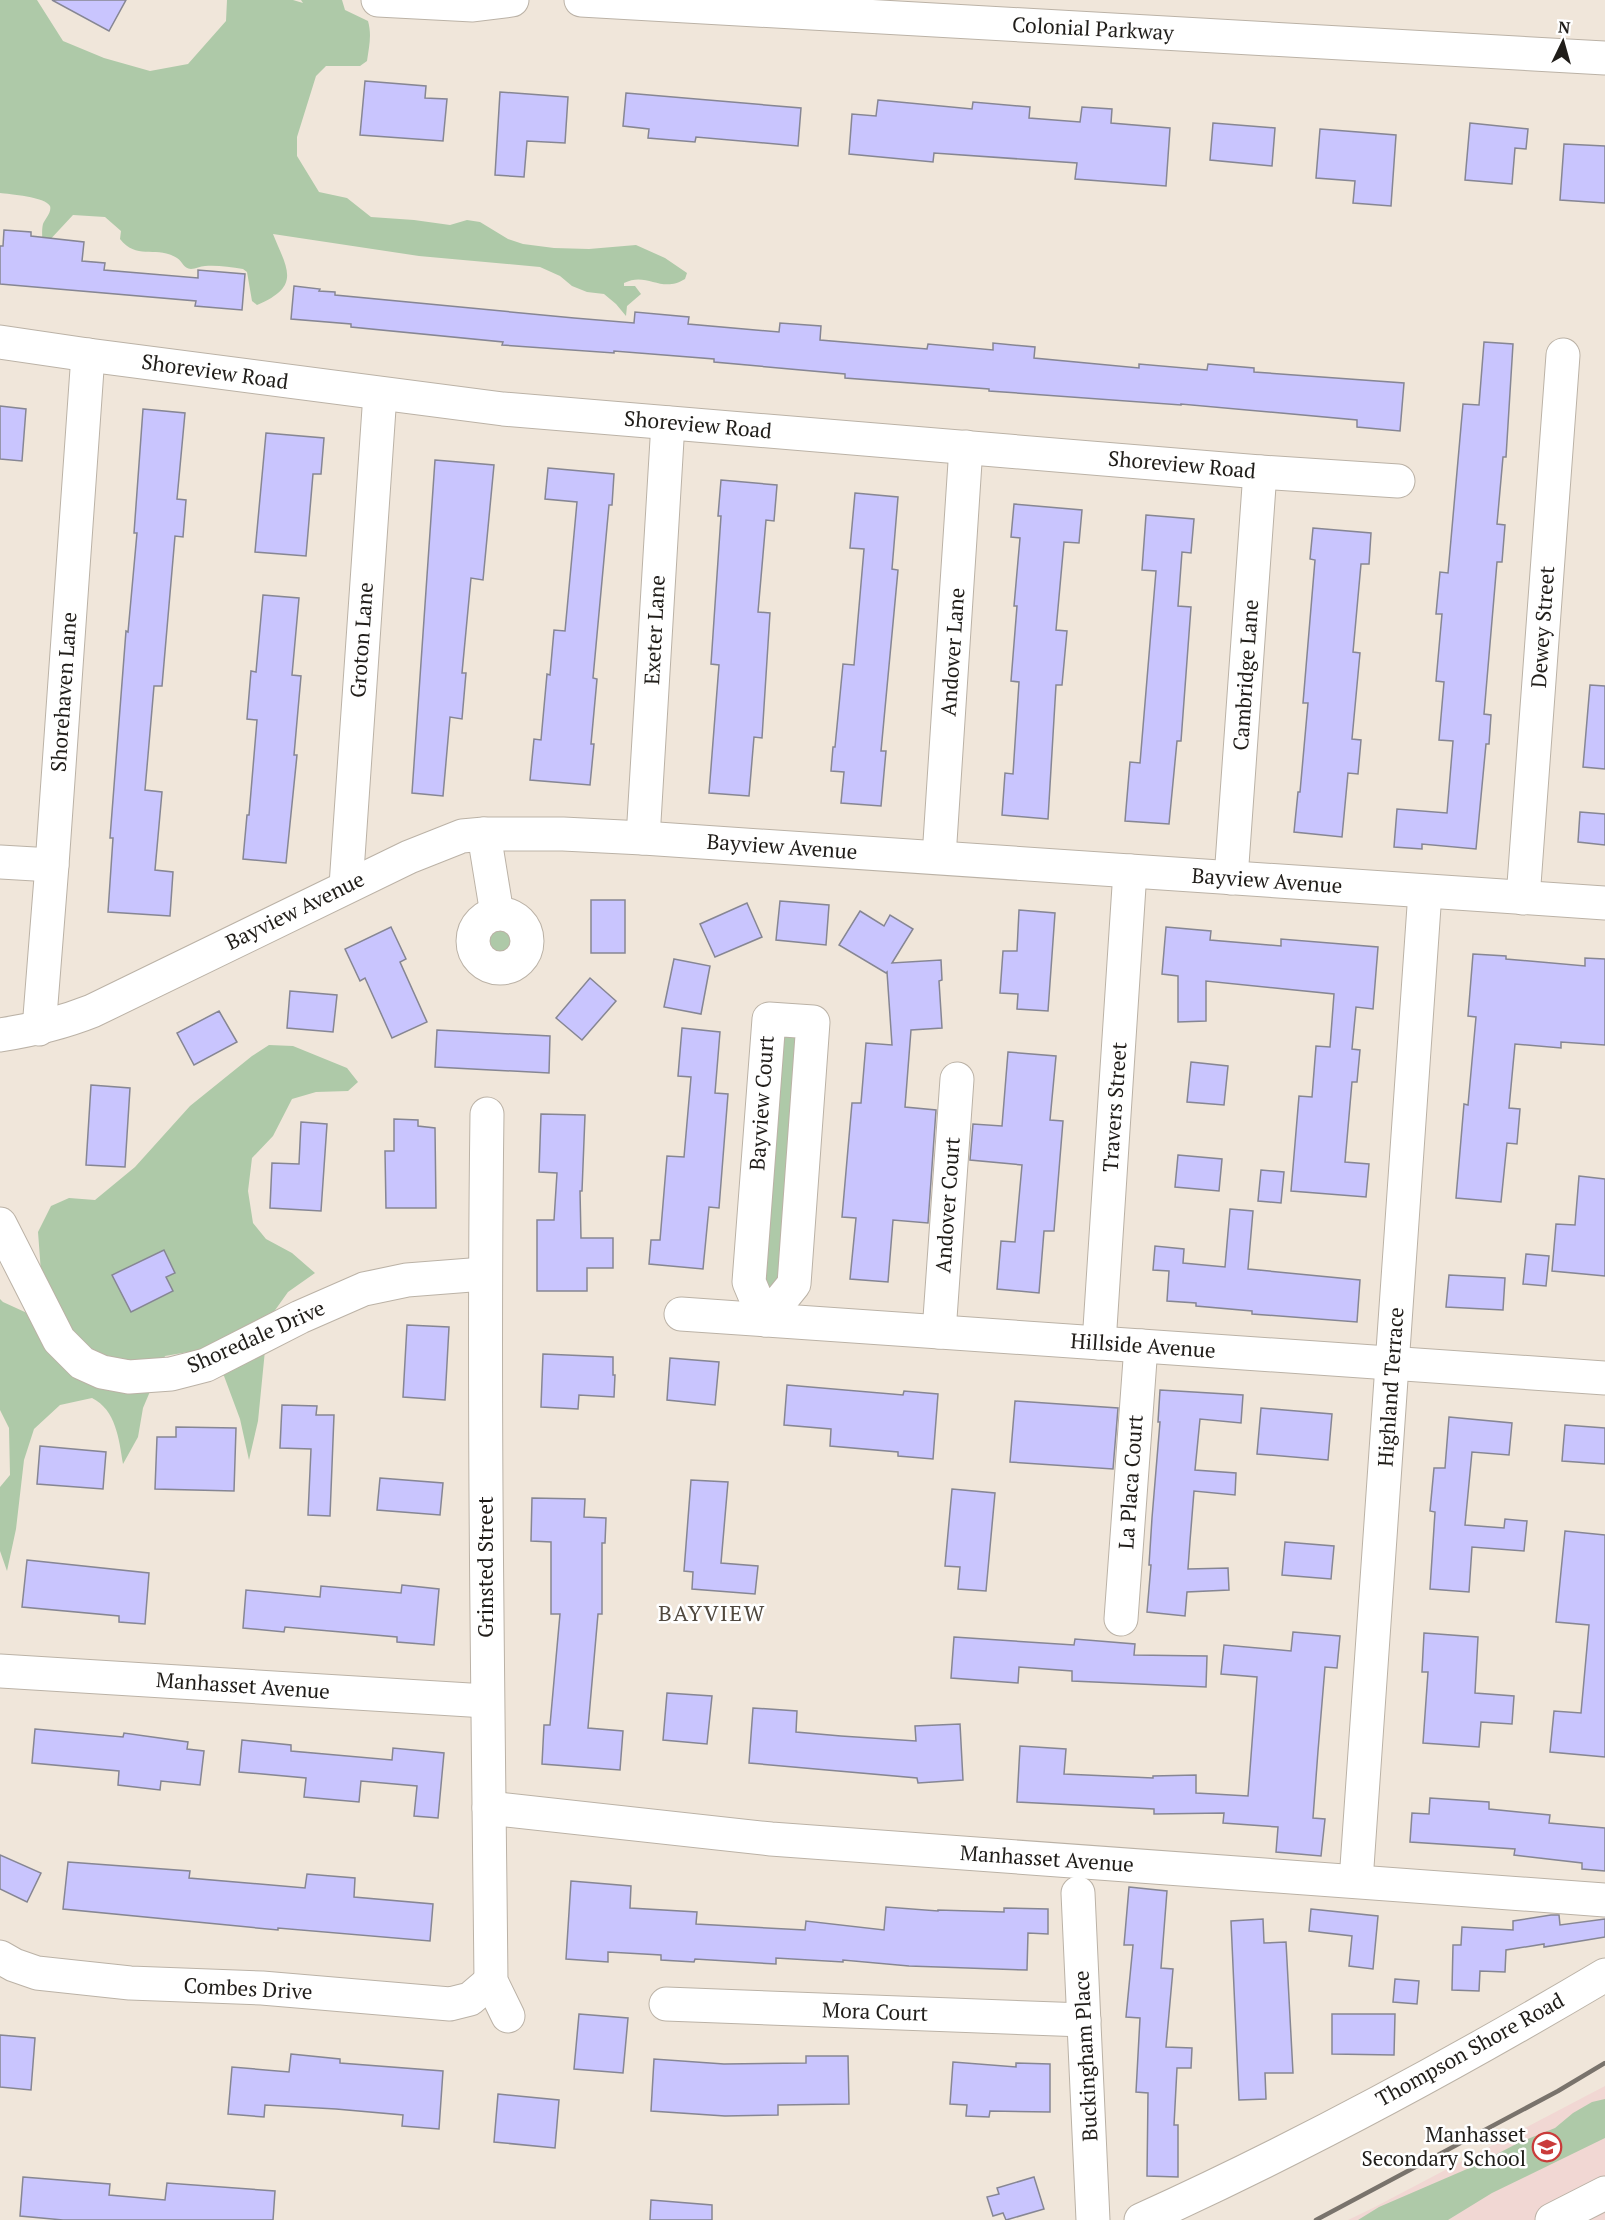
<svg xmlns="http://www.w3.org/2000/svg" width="1605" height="2220" viewBox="0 0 1605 2220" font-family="'PT Serif',serif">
	<rect width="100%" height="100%" fill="#f0e6da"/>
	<polygon fill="#f1d7d3" points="1605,2086 1605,2220 1348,2220 1373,2208"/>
	<g fill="#aec9a8">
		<path d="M0 0H37L63 41 104 58 150 71 188 64 226 21 227 0H293L303 3 301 0H342L345 10 368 21C372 35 369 47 367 61L360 66H326L316 76 297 137V156L319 192 347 198 371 217 414 220 450 225 467 220 480 222 508 239 523 244 554 248 589 249 636 245 665 258 687 273 685 279C661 294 647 271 624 283V286H635L641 294 627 306 626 316 616 304 604 294 587 292 572 286 560 276 540 267 419 256 273 234C287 269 302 286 257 305L252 301 247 272 243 269C230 267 217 265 205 266 200 266 196 269 191 269 183 268 183 262 177 258 157 245 137 261 120 239L121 231 105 217 73 215 46 244 43 252C43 244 41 232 43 224 45 219 52 212 50 206 46 197 9 194 0 193Z"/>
		<circle cx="500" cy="942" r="27"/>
		<polygon points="769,1019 813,1022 794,1284 765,1320"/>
		<path d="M269 1045 293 1046 347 1068 358 1082 348 1091 316 1092 292 1099 273 1136 252 1158 248 1191 253 1223 266 1239 292 1253 315 1273 288 1292 268 1320 258 1421 249 1460 240 1419 224 1376 188 1352 165 1356 143 1408 138 1437 123 1464C119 1439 116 1410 92 1398L60 1405 34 1429 24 1460 16 1529 7 1571 0 1551V1487L10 1475 9 1428 0 1410V1299L3 1302 27 1313 41 1272 38 1232 51 1206 69 1198 95 1200 135 1167 190 1106 252 1056Z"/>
		<polygon points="1605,2099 1605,2138 1492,2193 1448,2220 1358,2220 1379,2207 1474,2166 1520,2142 1555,2128 1573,2113 1592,2102"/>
	</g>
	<g fill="#c9c5fe" stroke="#868693" stroke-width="1.5">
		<polygon points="52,0 126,0 109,31"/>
		<polygon points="365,81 426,86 425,98 447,99 443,141 360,135"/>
		<polygon points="500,92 568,97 565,143 527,141 524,177 495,175"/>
		<polygon points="626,93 801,108 798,146 696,137 695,142 648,138 649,129 623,126"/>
		<polygon points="878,100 972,109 973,102 1030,107 1029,118 1080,122 1082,107 1112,109 1111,123 1170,128 1166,186 1075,179 1077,163 934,153 933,162 849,154 852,114 876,116"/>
		<polygon points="1213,123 1275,128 1272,166 1210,160"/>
		<polygon points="1470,123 1528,129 1526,149 1515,148 1512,184 1465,180"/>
		<polygon points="1320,129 1396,135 1391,206 1353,203 1355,181 1316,178"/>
		<polygon points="1564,144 1605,146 1605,203 1560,200"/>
		<polygon points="4,230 31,232 31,236 84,242 82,261 105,263 104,270 198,278 198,270 245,274 242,310 195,306 196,301 0,284 0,246 3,246"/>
		<polygon points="294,286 320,289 319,291 335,292 335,295 574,318 634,323 635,312 689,317 688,324 779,332 780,323 821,326 820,340 927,349 928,344 993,350 993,343 1035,347 1034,358 1139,368 1139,364 1207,370 1208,364 1254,368 1254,372 1404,383 1400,431 1357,427 1357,420 1181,404 1181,405 989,391 989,389 845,378 845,374 714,362 714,359 614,351 614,353 502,345 503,342 351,327 351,324 291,319"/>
		<polygon points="1484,342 1513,344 1506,457 1503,457 1497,524 1505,525 1502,562 1497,562 1484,714 1491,715 1489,744 1486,744 1476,849 1422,844 1422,849 1394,847 1397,809 1447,813 1453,741 1439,740 1444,682 1436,681 1442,614 1436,614 1440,572 1448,573 1463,404 1479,405"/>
		<polygon points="0,406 26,409 22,461 0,459"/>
		<polygon points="143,409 185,413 177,499 186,500 183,537 175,536 162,686 154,686 145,790 162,792 155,870 173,872 170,916 108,912 113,838 110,838 126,631 128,632 137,533 134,533"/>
		<polygon points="266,433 324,438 321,474 313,474 306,556 255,552"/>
		<polygon points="435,460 494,465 483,580 471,578 462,673 466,673 462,719 450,717 443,796 412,793"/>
		<polygon points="548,468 614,474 612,505 609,505 593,678 597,679 591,744 594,744 590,785 530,780 534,739 541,740 547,674 550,675 554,630 565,631 577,502 545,499"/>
		<polygon points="721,480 777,485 774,521 766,520 758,612 770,613 762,738 754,737 749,796 709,793 719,665 711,664 721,516 718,516"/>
		<polygon points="855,493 898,497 892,569 898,570 881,751 886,751 881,806 841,803 844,772 831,771 833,747 835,747 843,664 854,665 864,549 850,548"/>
		<polygon points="1014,504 1082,510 1079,543 1064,542 1056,630 1067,631 1062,685 1056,685 1048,819 1002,815 1005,773 1013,774 1019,682 1011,681 1017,606 1014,606 1020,538 1011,537"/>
		<polygon points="1146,515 1194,519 1191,553 1182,552 1178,606 1191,607 1181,741 1177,741 1169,824 1125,821 1130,762 1140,763 1156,571 1142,570"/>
		<polygon points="1313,528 1371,533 1369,564 1361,564 1353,652 1360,653 1352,739 1361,740 1358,774 1348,773 1342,837 1294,832 1298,792 1300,792 1308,703 1303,703 1315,560 1310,559"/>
		<polygon points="263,595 299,598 292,675 301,676 294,755 297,755 286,863 243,859 247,815 249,815 257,720 247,719 251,671 256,672"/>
		<polygon points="1590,685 1605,686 1605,769 1583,767"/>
		<polygon points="1580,812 1605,814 1605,845 1578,842"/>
		<rect x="591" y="900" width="34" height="53"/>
		<polygon points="780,901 829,905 826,945 776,940"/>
		<polygon points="747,903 762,937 715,957 700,924"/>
		<polygon points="1019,910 1055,913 1048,1011 1017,1009 1018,994 1000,993 1003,951 1017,951"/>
		<polygon points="860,911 884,926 890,915 913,929 892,963 941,960 942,980 939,981 942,1028 911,1030 905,1107 936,1110 928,1223 893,1220 888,1282 850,1279 856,1218 842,1217 852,1103 861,1103 866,1043 892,1045 887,972 886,973 839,945"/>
		<polygon points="391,927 406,959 400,962 427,1022 392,1038 365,978 360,981 345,949"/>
		<polygon points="1166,927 1211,931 1210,940 1281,946 1281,939 1378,947 1373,1009 1356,1007 1352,1049 1360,1050 1357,1082 1352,1082 1345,1162 1369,1164 1366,1197 1291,1191 1299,1096 1312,1097 1316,1046 1330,1047 1334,994 1206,981 1206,1021 1178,1022 1178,976 1162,974"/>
		<polygon points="1473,954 1506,956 1506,959 1585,966 1585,958 1605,959 1605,1045 1561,1042 1561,1048 1515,1044 1509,1108 1520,1109 1517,1144 1507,1143 1501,1202 1456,1198 1464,1104 1468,1105 1476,1017 1468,1016"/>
		<polygon points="674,959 710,966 701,1014 664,1007"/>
		<polygon points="590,978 616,1001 582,1040 556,1018"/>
		<polygon points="290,991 337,995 333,1032 287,1028"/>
		<polygon points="219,1011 237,1042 194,1065 177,1033"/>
		<polygon points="682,1028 720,1032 715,1093 728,1094 719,1208 709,1207 703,1269 649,1264 651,1240 660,1240 667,1156 684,1157 691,1077 678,1076"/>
		<polygon points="437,1030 550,1036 549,1073 435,1067"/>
		<polygon points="1008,1052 1056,1056 1050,1120 1063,1121 1054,1231 1044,1231 1039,1293 997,1289 1001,1241 1015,1242 1022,1165 970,1160 973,1124 1002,1126"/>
		<polygon points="1191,1062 1228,1066 1224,1105 1187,1102"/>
		<polygon points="91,1085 130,1088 125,1167 86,1165"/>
		<polygon points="541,1114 585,1115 582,1191 580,1191 581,1238 613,1238 613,1268 587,1268 587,1291 537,1291 537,1220 554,1220 557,1173 539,1172"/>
		<polygon points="394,1119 418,1120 418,1126 435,1128 436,1208 386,1208 385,1151 394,1151"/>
		<polygon points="301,1122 327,1124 321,1211 270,1208 272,1163 299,1164"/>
		<polygon points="1178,1155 1222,1159 1219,1191 1175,1187"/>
		<polygon points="1261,1170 1284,1172 1281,1203 1258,1201"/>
		<polygon points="1579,1176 1605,1179 1605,1276 1552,1271 1556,1224 1575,1225"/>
		<polygon points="1230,1209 1253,1211 1248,1269 1360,1280 1357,1322 1252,1314 1252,1311 1196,1306 1196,1303 1167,1301 1169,1271 1153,1270 1155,1246 1184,1249 1183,1263 1225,1267"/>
		<polygon points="164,1250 175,1273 166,1277 173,1291 131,1312 112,1275"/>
		<polygon points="1526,1254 1549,1256 1546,1286 1523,1284"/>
		<polygon points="1449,1275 1505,1278 1503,1310 1446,1307"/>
		<polygon points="407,1325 449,1327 445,1400 403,1397"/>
		<polygon points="543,1354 613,1357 613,1375 615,1375 614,1397 579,1395 578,1409 541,1407"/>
		<polygon points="670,1358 719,1362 715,1405 667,1400"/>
		<polygon points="787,1385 903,1395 904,1391 938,1394 933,1459 898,1456 898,1452 830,1446 831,1429 784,1425"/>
		<polygon points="1160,1390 1243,1395 1241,1423 1200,1419 1195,1470 1236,1473 1235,1495 1194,1491 1190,1541 1188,1569 1228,1568 1229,1590 1187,1592 1185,1616 1147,1612 1151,1565 1149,1565 1152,1518 1160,1422 1158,1422"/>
		<polygon points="1015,1401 1118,1408 1113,1469 1010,1462"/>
		<polygon points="282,1405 317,1406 316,1415 334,1415 330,1516 308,1515 311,1449 280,1448"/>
		<polygon points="1261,1408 1332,1414 1328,1460 1257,1454"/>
		<polygon points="1449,1417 1512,1423 1509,1455 1472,1452 1465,1525 1504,1528 1505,1519 1527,1521 1524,1551 1472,1547 1469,1592 1430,1589 1435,1512 1430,1511 1434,1468 1445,1468"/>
		<polygon points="1565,1425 1605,1428 1605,1464 1562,1461"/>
		<polygon points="176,1427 236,1428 234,1491 155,1489 157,1437 176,1437"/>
		<polygon points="40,1446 106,1452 103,1489 37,1484"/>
		<polygon points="380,1478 443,1483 440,1515 377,1510"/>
		<polygon points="691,1480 728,1482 721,1563 758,1566 755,1594 692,1589 693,1572 684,1571"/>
		<polygon points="952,1489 995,1493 986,1591 958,1589 960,1567 945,1566"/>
		<polygon points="532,1498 585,1499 584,1517 606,1518 605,1543 602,1543 602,1614 598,1614 588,1728 623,1731 620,1770 542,1764 544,1725 550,1725 560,1614 551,1614 551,1542 531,1541"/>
		<polygon points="1565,1531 1605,1535 1605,1757 1550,1752 1554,1711 1581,1713 1589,1625 1556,1622"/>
		<polygon points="1285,1542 1334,1546 1331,1579 1282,1575"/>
		<polygon points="27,1560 149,1573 145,1624 119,1622 119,1616 22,1607"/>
		<polygon points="402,1585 439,1589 434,1645 397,1642 397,1637 285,1627 284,1632 243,1628 246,1590 320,1597 321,1586 401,1593"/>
		<polygon points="1293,1632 1340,1636 1337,1668 1325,1667 1318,1751 1313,1818 1325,1819 1321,1856 1276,1852 1278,1827 1223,1823 1224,1813 1154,1814 1154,1809 1017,1802 1020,1746 1066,1749 1064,1774 1153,1778 1153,1776 1196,1775 1196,1793 1248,1796 1257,1677 1221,1674 1224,1645 1291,1651"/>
		<polygon points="1424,1633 1478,1637 1475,1693 1514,1696 1512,1724 1481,1722 1479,1747 1423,1743 1428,1672 1422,1672"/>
		<polygon points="954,1637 1074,1645 1075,1639 1135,1644 1134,1655 1207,1656 1206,1687 1072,1681 1072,1671 1019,1667 1018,1683 951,1678"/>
		<polygon points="667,1693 712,1696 707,1744 663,1740"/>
		<polygon points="753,1708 797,1711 796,1732 841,1736 916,1741 915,1726 960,1724 963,1780 918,1783 917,1778 749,1763"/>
		<polygon points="35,1729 123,1737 124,1733 188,1742 187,1749 204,1751 200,1785 161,1781 160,1790 118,1785 119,1771 32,1763"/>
		<polygon points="242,1740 291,1745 291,1751 392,1760 393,1748 444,1753 438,1818 414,1816 417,1786 361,1781 359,1802 304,1797 306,1778 239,1772"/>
		<polygon points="1430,1798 1489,1802 1489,1809 1550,1815 1549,1823 1605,1828 1605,1871 1582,1869 1582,1863 1514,1855 1515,1849 1410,1842 1412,1813 1429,1814"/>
		<polygon points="0,1855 41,1873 27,1902 0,1889"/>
		<polygon points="68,1862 190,1871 189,1878 305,1888 307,1874 355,1878 354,1897 433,1904 430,1941 278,1928 278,1930 63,1909"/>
		<polygon points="571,1881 631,1886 630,1908 697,1912 696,1924 805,1930 806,1921 884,1930 886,1907 938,1911 938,1910 1004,1912 1004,1908 1048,1909 1048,1934 1028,1933 1027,1970 909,1966 843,1960 843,1962 776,1958 776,1964 695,1959 694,1962 661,1960 661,1955 608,1952 608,1962 566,1959"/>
		<polygon points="1129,1887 1167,1891 1161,1968 1173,1969 1166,2047 1192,2048 1191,2068 1177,2068 1174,2125 1178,2125 1178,2177 1147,2176 1148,2093 1136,2092 1140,2018 1126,2017 1133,1945 1124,1945"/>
		<polygon points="1311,1909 1378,1916 1373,1969 1349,1966 1352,1936 1309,1931"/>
		<polygon points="1551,1915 1559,1915 1560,1925 1605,1919 1605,1937 1544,1947 1544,1944 1506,1950 1505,1972 1480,1971 1479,1991 1452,1990 1453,1945 1461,1945 1462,1927 1513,1930 1513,1921"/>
		<polygon points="1263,1919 1264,1943 1286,1942 1293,2073 1265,2073 1266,2099 1239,2100 1231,1921"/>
		<polygon points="1395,1979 1419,1981 1417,2004 1393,2002"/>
		<polygon points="579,2014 628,2018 623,2073 574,2069"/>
		<polygon points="1332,2014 1395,2014 1394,2055 1332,2054"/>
		<polygon points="0,2035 35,2038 31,2090 0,2087"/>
		<polygon points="291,2054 340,2059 340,2063 443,2071 439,2129 402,2126 403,2115 336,2109 265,2105 264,2117 228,2114 232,2067 289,2072"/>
		<polygon points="806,2056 848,2056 849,2104 778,2105 778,2115 725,2116 651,2111 654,2059 724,2064 806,2063"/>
		<polygon points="953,2062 1016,2067 1016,2063 1050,2064 1050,2112 990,2111 989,2117 966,2116 967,2105 950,2104"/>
		<polygon points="498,2094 559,2100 555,2148 494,2142"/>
		<polygon points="23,2177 110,2184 109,2195 165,2200 167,2183 275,2191 273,2220 63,2220 20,2216"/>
		<polygon points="1034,2177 1044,2209 1006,2220 1003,2213 993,2216 987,2197 999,2194 997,2188"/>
		<polygon points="651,2200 712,2205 712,2220 650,2220"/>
	</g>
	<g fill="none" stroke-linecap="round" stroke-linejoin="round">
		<g stroke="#bbb2a6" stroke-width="35">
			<g id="minor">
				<polyline points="378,0 473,5 512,0"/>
				<polyline points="581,0 1605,58"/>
				<polyline points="0,342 88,355 503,409 1260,472 1398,481"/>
				<polyline points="484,834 497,914"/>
				<polyline points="643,838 668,423"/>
				<polyline points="939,857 966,447"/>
				<polyline points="0,862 52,865"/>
				<polyline points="1231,878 1260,472"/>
				<polyline points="346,886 380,394"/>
				<polyline points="1523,898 1563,355"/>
				<circle cx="500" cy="941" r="27"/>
				<polygon points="769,1019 813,1022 794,1284 765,1320 749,1282"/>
				<polyline points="39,1029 52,865 88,355"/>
				<path d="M0 1035C32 1030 62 1023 92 1011L409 857 462 836 484 834H563L643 838 1605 903"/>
				<path d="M487 1114C483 1403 488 1692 491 1981L508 2016"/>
				<polyline points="0,1224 59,1340 82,1363 102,1372 129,1377 171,1374 206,1365 300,1317 364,1289 407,1280 484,1274"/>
				<polyline points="681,1314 1605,1378"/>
				<polyline points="939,1332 957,1079"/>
				<polyline points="1099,1343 1130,871"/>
				<polyline points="1121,1619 1141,1346"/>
				<polyline points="0,1671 486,1701"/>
				<polyline points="489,1808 771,1839 1605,1900"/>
				<polyline points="1356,1881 1425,892"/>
				<polyline points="1078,1893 1093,2220"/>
				<polyline points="0,1957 14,1965 37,1973 130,1983 262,1988 450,2004 470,1999 491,1981"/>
				<polyline points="666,2004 1084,2020"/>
				<path d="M1141 2220C1300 2148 1455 2064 1605 1975"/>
				<polyline points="1552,2220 1605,2193"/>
			</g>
		</g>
		<use href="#minor" stroke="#fff" stroke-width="33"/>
		<polyline stroke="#79736c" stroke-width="4.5" points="1316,2220 1558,2091 1605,2063"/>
	</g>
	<defs>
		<g id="school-ring" transform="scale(1.5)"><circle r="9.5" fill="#fff" stroke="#ca3b3a" stroke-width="1.5"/><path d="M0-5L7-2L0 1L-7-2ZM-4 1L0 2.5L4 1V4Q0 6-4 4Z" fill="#ca3b3a"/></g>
	</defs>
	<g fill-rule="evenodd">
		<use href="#school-ring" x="1547" y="2147"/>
	</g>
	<g text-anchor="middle" stroke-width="5" stroke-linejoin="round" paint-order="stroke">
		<g font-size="21" fill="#201d19" stroke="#fff">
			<text transform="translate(1093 29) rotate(3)" y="7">Colonial Parkway</text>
			<text transform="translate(215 372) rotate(8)" y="7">Shoreview Road</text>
			<text transform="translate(698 425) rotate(5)" y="7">Shoreview Road</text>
			<text transform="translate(1182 465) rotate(5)" y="7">Shoreview Road</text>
			<text transform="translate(1543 627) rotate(-86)" y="7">Dewey Street</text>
			<text transform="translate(655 630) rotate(-87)" y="7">Exeter Lane</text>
			<text transform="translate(362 640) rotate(-86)" y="7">Groton Lane</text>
			<text transform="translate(953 652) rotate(-86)" y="7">Andover Lane</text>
			<text transform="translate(1246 675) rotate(-86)" y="7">Cambridge Lane</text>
			<text transform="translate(64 692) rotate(-86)" y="7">Shorehaven Lane</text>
			<text transform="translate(782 847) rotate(4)" y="7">Bayview Avenue</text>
			<text transform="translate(1267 881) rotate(4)" y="7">Bayview Avenue</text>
			<text transform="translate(295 911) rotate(-26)" y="7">Bayview Avenue</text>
			<text transform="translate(762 1103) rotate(-86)" y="7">Bayview Court</text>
			<text transform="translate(1115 1107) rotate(-86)" y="7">Travers Street</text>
			<text transform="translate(948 1205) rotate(-86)" y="7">Andover Court</text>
			<text transform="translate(256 1337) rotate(-24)" y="7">Shoredale Drive</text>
			<text transform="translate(1143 1346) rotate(4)" y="7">Hillside Avenue</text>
			<text transform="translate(1391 1387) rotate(-86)" y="7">Highland Terrace</text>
			<text transform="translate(1131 1482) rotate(-86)" y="7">La Placa Court</text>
			<text transform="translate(486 1567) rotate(-90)" y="7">Grinsted Street</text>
			<text transform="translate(243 1686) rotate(4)" y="7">Manhasset Avenue</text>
			<text transform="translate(1047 1859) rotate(4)" y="7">Manhasset Avenue</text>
			<text transform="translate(248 1989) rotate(3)" y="7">Combes Drive</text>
			<text transform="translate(875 2012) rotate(2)" y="7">Mora Court</text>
			<text transform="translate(1470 2050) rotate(-29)" y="7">Thompson Shore Road</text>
			<text transform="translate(1086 2056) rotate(-93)" y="7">Buckingham Place</text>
		</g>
		<g font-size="21" fill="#201d19" stroke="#fff" text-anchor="end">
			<text x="1526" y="2142">Manhasset<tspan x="1526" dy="24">Secondary School</tspan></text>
		</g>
		<g font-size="22" letter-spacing="1.5" fill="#50483e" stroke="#fff">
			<text x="712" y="1621">BAYVIEW</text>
		</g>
	</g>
	<g transform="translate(1563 42) rotate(5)" stroke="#ffffff" stroke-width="4.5" paint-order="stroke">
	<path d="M0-4.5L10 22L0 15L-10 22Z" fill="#201d19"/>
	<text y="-9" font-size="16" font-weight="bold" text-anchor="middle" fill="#201d19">N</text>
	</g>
</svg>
